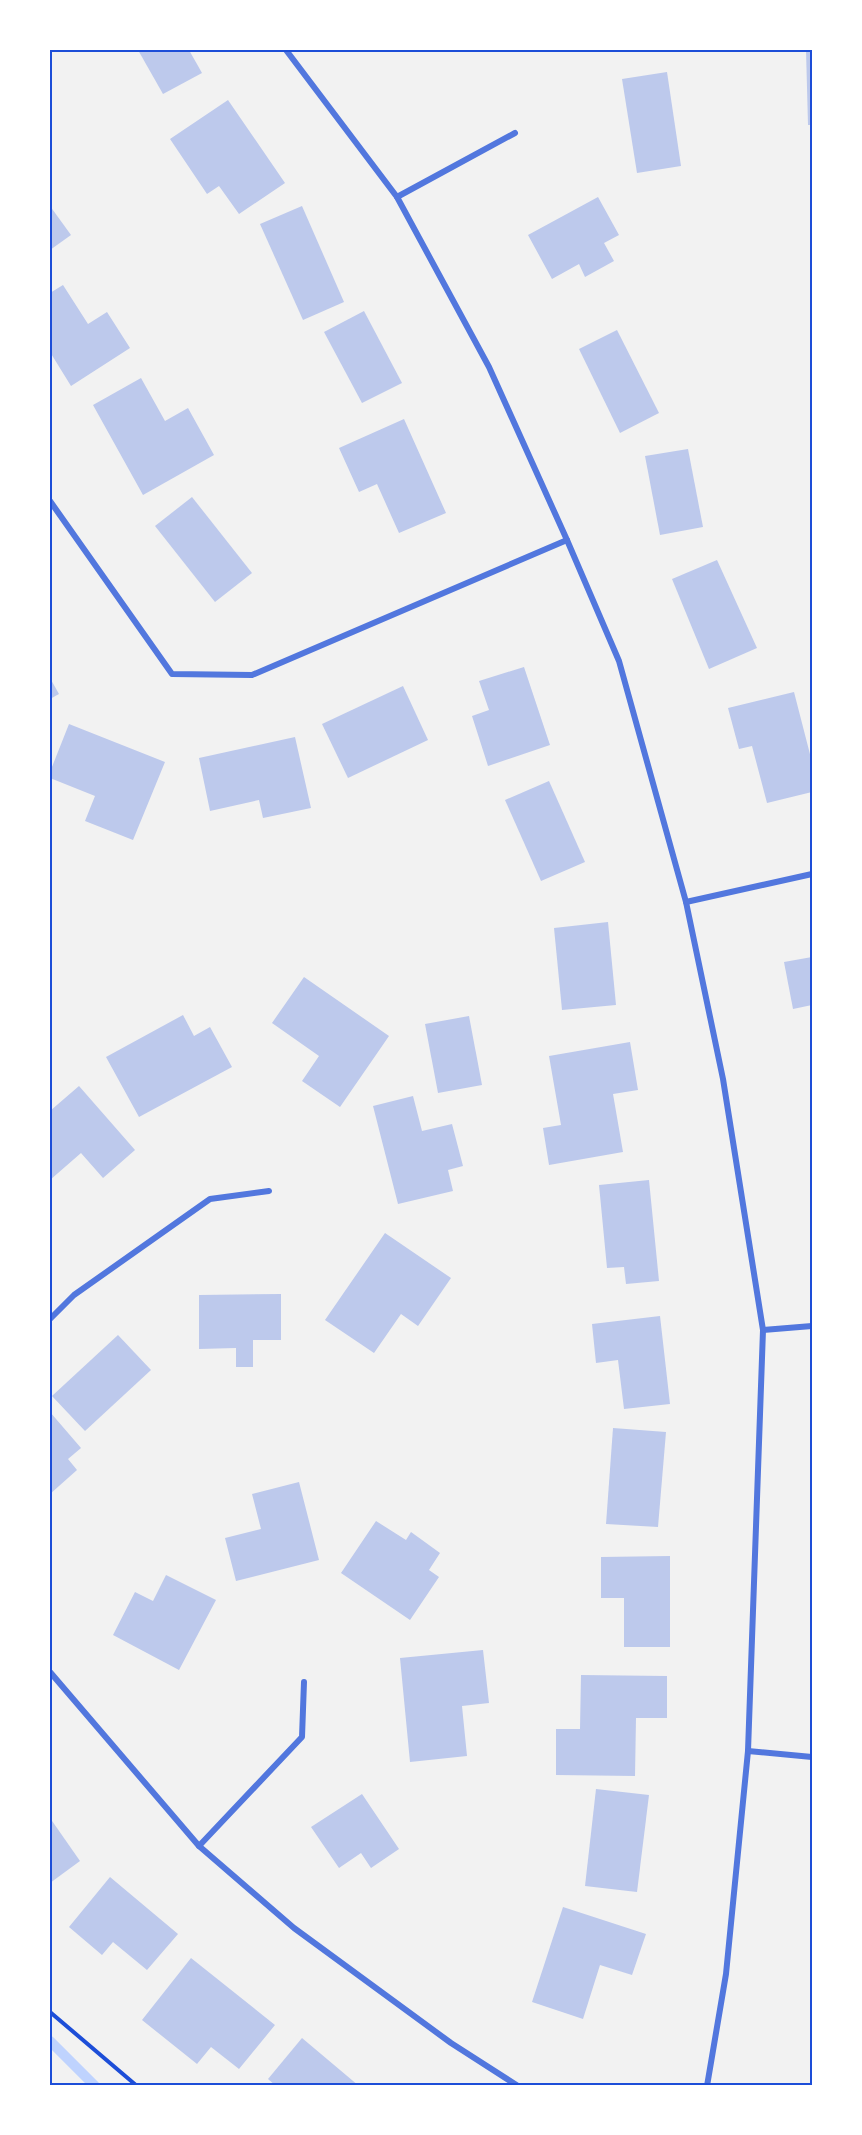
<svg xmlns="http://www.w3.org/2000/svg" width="862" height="2135" viewBox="0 0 862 2135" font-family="Barlow,sans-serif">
	<rect width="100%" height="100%" fill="#f2f2f2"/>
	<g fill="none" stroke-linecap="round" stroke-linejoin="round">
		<polyline stroke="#bfd3fe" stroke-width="10" points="50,2041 95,2086"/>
	</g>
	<g fill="#bdc9ec">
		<polygon points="138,50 189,50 202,73 163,94"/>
		<polygon points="806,50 812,50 812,125 808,125"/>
		<polygon points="667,72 681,166 637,173 622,79"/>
		<polygon points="228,100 285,183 239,214 219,186 207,194 170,139"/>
		<polygon points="598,197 619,235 604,243 614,261 585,277 579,264 552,279 528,235"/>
		<polygon points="50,206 71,235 50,250"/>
		<polygon points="302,206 344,302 303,320 260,224"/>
		<polygon points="63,285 88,324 107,312 130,348 71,386 50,352 50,293"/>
		<polygon points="364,311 402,383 362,403 324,332"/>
		<polygon points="617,330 659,413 620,433 579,349"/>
		<polygon points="141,378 165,421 188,408 214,455 143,495 93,405"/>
		<polygon points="404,419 446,513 399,533 377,484 359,492 339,448"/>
		<polygon points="688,449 703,527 660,535 645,456"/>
		<polygon points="192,497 252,573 215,602 155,526"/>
		<polygon points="717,560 757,648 709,669 672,579"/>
		<polygon points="524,667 550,745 488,766 472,716 489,710 479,681"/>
		<polygon points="50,678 59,694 50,699"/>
		<polygon points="403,686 428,740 348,778 322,724"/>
		<polygon points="794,692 812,762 812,792 767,803 752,746 739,749 728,708"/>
		<polygon points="69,724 165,762 133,840 85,821 95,796 50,778 50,772"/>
		<polygon points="295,737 311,808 263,818 259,800 210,811 199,758"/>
		<polygon points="549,781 585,862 541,881 505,800"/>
		<polygon points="608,922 616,1005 562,1010 554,928"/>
		<polygon points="812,957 812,1005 793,1009 784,962"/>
		<polygon points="304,977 389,1036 340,1107 302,1081 319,1056 272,1023"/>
		<polygon points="183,1015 194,1036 210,1027 232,1067 139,1117 106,1057"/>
		<polygon points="469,1016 482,1085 438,1093 425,1024"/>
		<polygon points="630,1042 638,1090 613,1094 623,1152 549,1165 543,1128 561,1125 549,1056"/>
		<polygon points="79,1086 135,1150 103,1178 81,1153 50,1180 50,1111"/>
		<polygon points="413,1096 422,1131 452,1124 463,1166 448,1170 453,1191 398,1204 373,1106"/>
		<polygon points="649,1180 659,1281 626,1284 624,1267 607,1268 599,1185"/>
		<polygon points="385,1233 451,1278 418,1326 401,1314 374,1353 325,1320"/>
		<polygon points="281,1294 281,1340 253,1340 253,1367 236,1367 236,1348 199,1349 199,1295"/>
		<polygon points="660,1316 670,1404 624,1409 618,1360 596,1363 592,1324"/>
		<polygon points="118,1335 151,1370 85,1431 52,1396"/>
		<polygon points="50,1412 81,1448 68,1459 77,1470 50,1494"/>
		<polygon points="613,1428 666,1432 658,1527 606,1524"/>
		<polygon points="299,1482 319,1560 236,1581 225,1538 261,1529 252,1494"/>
		<polygon points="376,1521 406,1540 411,1532 440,1553 429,1570 439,1577 410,1620 341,1573"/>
		<polygon points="670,1556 670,1647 624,1647 624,1598 601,1598 601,1557"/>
		<polygon points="166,1575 216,1600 179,1670 113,1635 135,1592 153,1601"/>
		<polygon points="483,1650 489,1703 462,1706 467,1756 410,1762 400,1658"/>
		<polygon points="581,1675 667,1676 667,1718 636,1718 635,1776 556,1775 556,1729 580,1729"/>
		<polygon points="596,1789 649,1795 637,1892 585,1886"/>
		<polygon points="362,1794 399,1849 371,1868 361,1853 339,1868 311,1827"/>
		<polygon points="50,1818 80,1861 50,1883"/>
		<polygon points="110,1877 178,1934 147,1970 113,1942 102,1955 69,1927"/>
		<polygon points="563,1907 646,1934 632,1975 600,1965 583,2019 532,2002"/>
		<polygon points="191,1958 275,2025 239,2069 211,2047 197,2064 142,2020"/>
		<polygon points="302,2038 359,2086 276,2086 268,2079"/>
	</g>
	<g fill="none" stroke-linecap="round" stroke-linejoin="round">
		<polyline stroke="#1d4ed8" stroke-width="4" points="50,2012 137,2086"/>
		<g stroke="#5277de" stroke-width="6">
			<polyline points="286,50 397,197 489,367 567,540 619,661 686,902 723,1079 763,1330 748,1751 726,1974 707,2086"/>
			<polyline points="397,197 515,133"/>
			<polyline points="50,501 172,674 252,675 567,540"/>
			<polyline points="686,902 812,874"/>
			<polyline points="50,1319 74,1295 210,1199 269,1191"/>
			<polyline points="763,1330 812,1326"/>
			<polyline points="50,1672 199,1846 294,1928 451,2043 518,2086"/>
			<polyline points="748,1751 812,1757"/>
			<polyline points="199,1846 302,1737 304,1682"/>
		</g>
	</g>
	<rect width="862" height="2135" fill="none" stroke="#ffffff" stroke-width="102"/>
	<rect x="51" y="51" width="760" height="2033" fill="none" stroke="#1d4ed8" stroke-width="2"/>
</svg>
